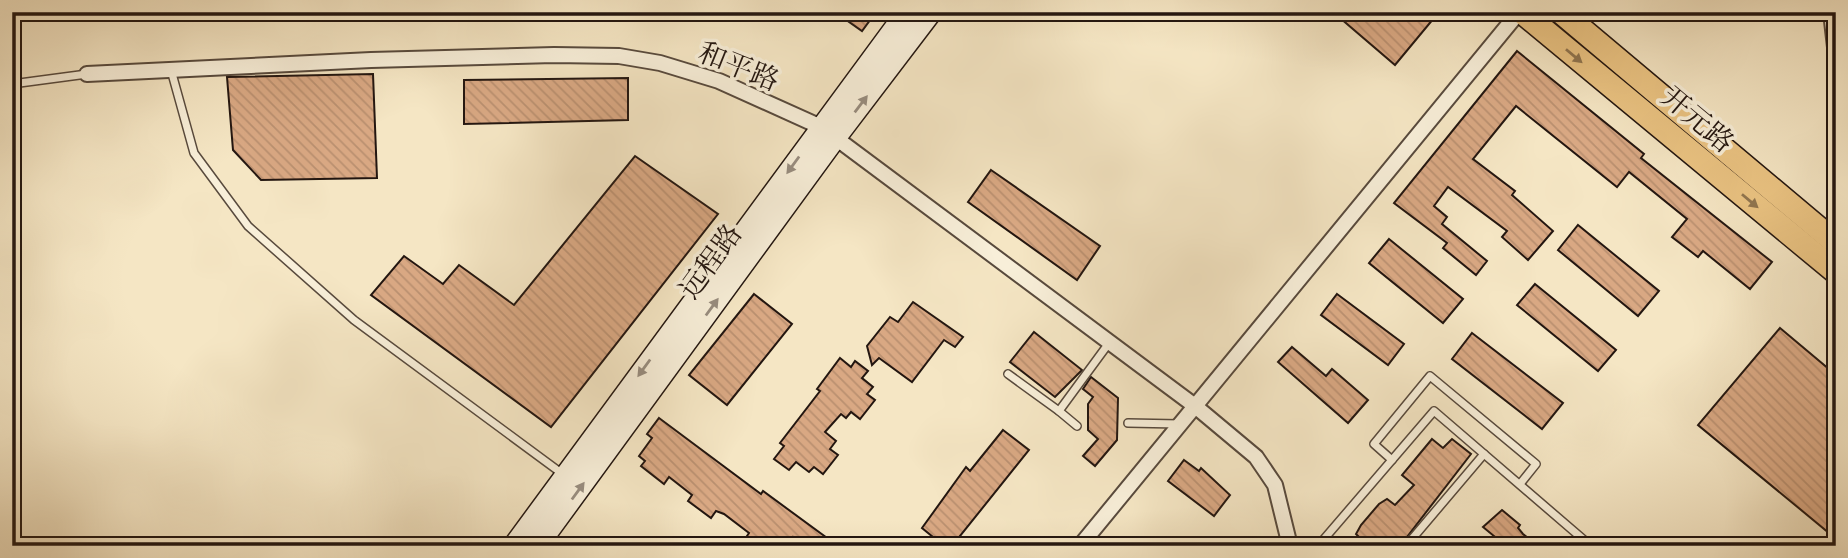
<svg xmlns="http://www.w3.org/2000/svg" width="1848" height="558" viewBox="0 0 1848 558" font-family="'IM FELL English','Noto Serif SC',serif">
	<defs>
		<pattern id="building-back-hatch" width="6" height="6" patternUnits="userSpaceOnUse" patternTransform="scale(1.75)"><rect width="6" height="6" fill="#d9a883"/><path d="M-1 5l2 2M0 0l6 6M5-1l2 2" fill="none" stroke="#ba9070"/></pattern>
	</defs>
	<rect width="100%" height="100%" fill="#f5e6c4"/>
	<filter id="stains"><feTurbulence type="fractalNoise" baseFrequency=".00286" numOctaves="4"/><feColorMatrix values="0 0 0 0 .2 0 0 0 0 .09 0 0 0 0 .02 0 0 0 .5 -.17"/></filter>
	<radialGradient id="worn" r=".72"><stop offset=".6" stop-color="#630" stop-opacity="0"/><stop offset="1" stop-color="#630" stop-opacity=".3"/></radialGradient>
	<g fill="url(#building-back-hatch)" stroke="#231610" stroke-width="2">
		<polygon points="835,12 876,12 862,31"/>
		<polygon points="1333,12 1439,12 1395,65"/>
		<polygon points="1517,51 1644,154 1641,158 1772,262 1750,289 1703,251 1698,257 1672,237 1687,219 1629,172 1617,187 1516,106 1473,159 1515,191 1512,195 1553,231 1528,260 1502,237 1507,231 1448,187 1434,206 1447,217 1442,224 1487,261 1476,275 1443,248 1447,243 1394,203"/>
		<polygon points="373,74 377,178 261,180 233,150 227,77"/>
		<polygon points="628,78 628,120 464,124 464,80"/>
		<polygon points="635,156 718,214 551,427 371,295 404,256 443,284 459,265 514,305"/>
		<polygon points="991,170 1100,246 1077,280 968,202"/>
		<polygon points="1578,225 1659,291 1638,316 1558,250"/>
		<polygon points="1389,239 1463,299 1443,323 1369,263"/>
		<polygon points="1535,284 1616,350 1598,371 1517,305"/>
		<polygon points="754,294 792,324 727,405 689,375"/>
		<polygon points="1337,294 1404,344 1388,365 1321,315"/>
		<polygon points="913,302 963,337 955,347 944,340 912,382 879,358 872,365 867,346 890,317 898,322"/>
		<polygon points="1780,328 1836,375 1836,525 1829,533 1698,425"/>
		<polygon points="1034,332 1082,370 1055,397 1010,362"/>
		<polygon points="1472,333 1563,403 1542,429 1452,359"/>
		<polygon points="1292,347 1326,376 1332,369 1368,400 1348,423 1278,362"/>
		<polygon points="840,358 851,367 855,361 868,371 862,378 873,387 867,394 875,400 860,419 851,412 846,418 841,414 825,432 836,441 830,449 838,455 823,474 814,467 809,472 796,462 789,470 774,459 784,446 780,443 820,391 817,389"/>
		<polygon points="1091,377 1118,398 1117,440 1095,466 1083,456 1098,439 1088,430 1088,404 1093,397 1083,389"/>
		<polygon points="659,418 761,494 763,491 838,546 804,546 793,537 786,546 754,546 745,539 749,533 724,514 716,511 711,518 688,501 692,495 669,477 664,484 641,466 645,461 639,456 652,438 647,434"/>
		<polygon points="1003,430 1029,450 952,546 944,546 922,528 966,467 970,471"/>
		<polygon points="1432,439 1443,448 1452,439 1471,454 1400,546 1368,546 1356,534 1361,525 1379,504 1387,499 1395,505 1414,485 1402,475"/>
		<polygon points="1184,460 1199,471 1201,468 1230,495 1214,516 1168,481"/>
		<polygon points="1502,510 1520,525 1518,528 1523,534 1538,546 1506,546 1483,527"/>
	</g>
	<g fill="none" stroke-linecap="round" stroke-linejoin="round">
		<g stroke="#584a3d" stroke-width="10">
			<g id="service">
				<polyline points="171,70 194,153 248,226 354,320 564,475"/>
				<polyline points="12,84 87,74"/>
				<polyline points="1008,374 1059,411 1109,343"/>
				<polyline points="1059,411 1077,426"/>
				<polyline points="1128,423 1179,424"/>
				<polyline points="1392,460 1374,444 1430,376 1536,464 1520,484"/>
				<polyline points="1318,546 1434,411 1591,546"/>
				<polyline points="1406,546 1484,454"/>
			</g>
		</g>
		<g stroke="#584a3d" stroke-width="18">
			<g id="minor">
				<polyline points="1831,12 1836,56"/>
				<polyline points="87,74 371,60 554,55 619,56 660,63 719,81 821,127 1195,406 1256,457 1275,485 1290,546"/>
				<polyline points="1080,546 1519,12"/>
			</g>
		</g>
		<g stroke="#231610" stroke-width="24">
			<g id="secondary">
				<polyline points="514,546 907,12"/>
				<polyline points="537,546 835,138 931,12"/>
			</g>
		</g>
		<g stroke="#231610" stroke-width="26">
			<g id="primary">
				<polyline points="1522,12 1836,272"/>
				<polyline points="1561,12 1836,243"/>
			</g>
		</g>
		<use href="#service" stroke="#f8efd9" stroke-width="7"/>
		<use href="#minor" stroke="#f8efd9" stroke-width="14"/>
		<use href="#secondary" stroke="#f8efd9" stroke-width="21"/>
		<use href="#primary" stroke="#eac382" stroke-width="23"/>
	</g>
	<defs><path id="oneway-solid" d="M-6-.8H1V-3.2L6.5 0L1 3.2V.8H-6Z" transform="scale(1.75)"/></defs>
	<g fill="#90754f">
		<use href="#oneway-solid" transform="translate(1574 56) rotate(40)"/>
		<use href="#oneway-solid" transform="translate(1750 201) rotate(40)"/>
	</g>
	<g fill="#988d7f">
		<use href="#oneway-solid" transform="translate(861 104) rotate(-53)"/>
		<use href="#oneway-solid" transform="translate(793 165) rotate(126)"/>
		<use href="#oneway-solid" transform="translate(712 307) rotate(-54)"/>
		<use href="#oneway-solid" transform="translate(644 368) rotate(126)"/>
		<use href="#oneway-solid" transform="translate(578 491) rotate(-54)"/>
	</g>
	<g text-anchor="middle" stroke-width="7" stroke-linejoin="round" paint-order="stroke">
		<g font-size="28" fill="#231610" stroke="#f8efd9">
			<text transform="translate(739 66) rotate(22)" y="10">和平路</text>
			<text transform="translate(1698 119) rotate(40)" y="10">开元路</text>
			<text transform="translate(710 261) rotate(-54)" y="10">远程路</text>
		</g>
	</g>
	<rect width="1848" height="558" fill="none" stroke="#f5e6c4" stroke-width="42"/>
	<rect x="14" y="14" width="1820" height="530" fill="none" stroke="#231610" stroke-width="3.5"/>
	<rect x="21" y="21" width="1806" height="516" fill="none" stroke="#231610" stroke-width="2"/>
	<rect width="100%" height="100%" filter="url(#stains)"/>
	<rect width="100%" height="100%" fill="url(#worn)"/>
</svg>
